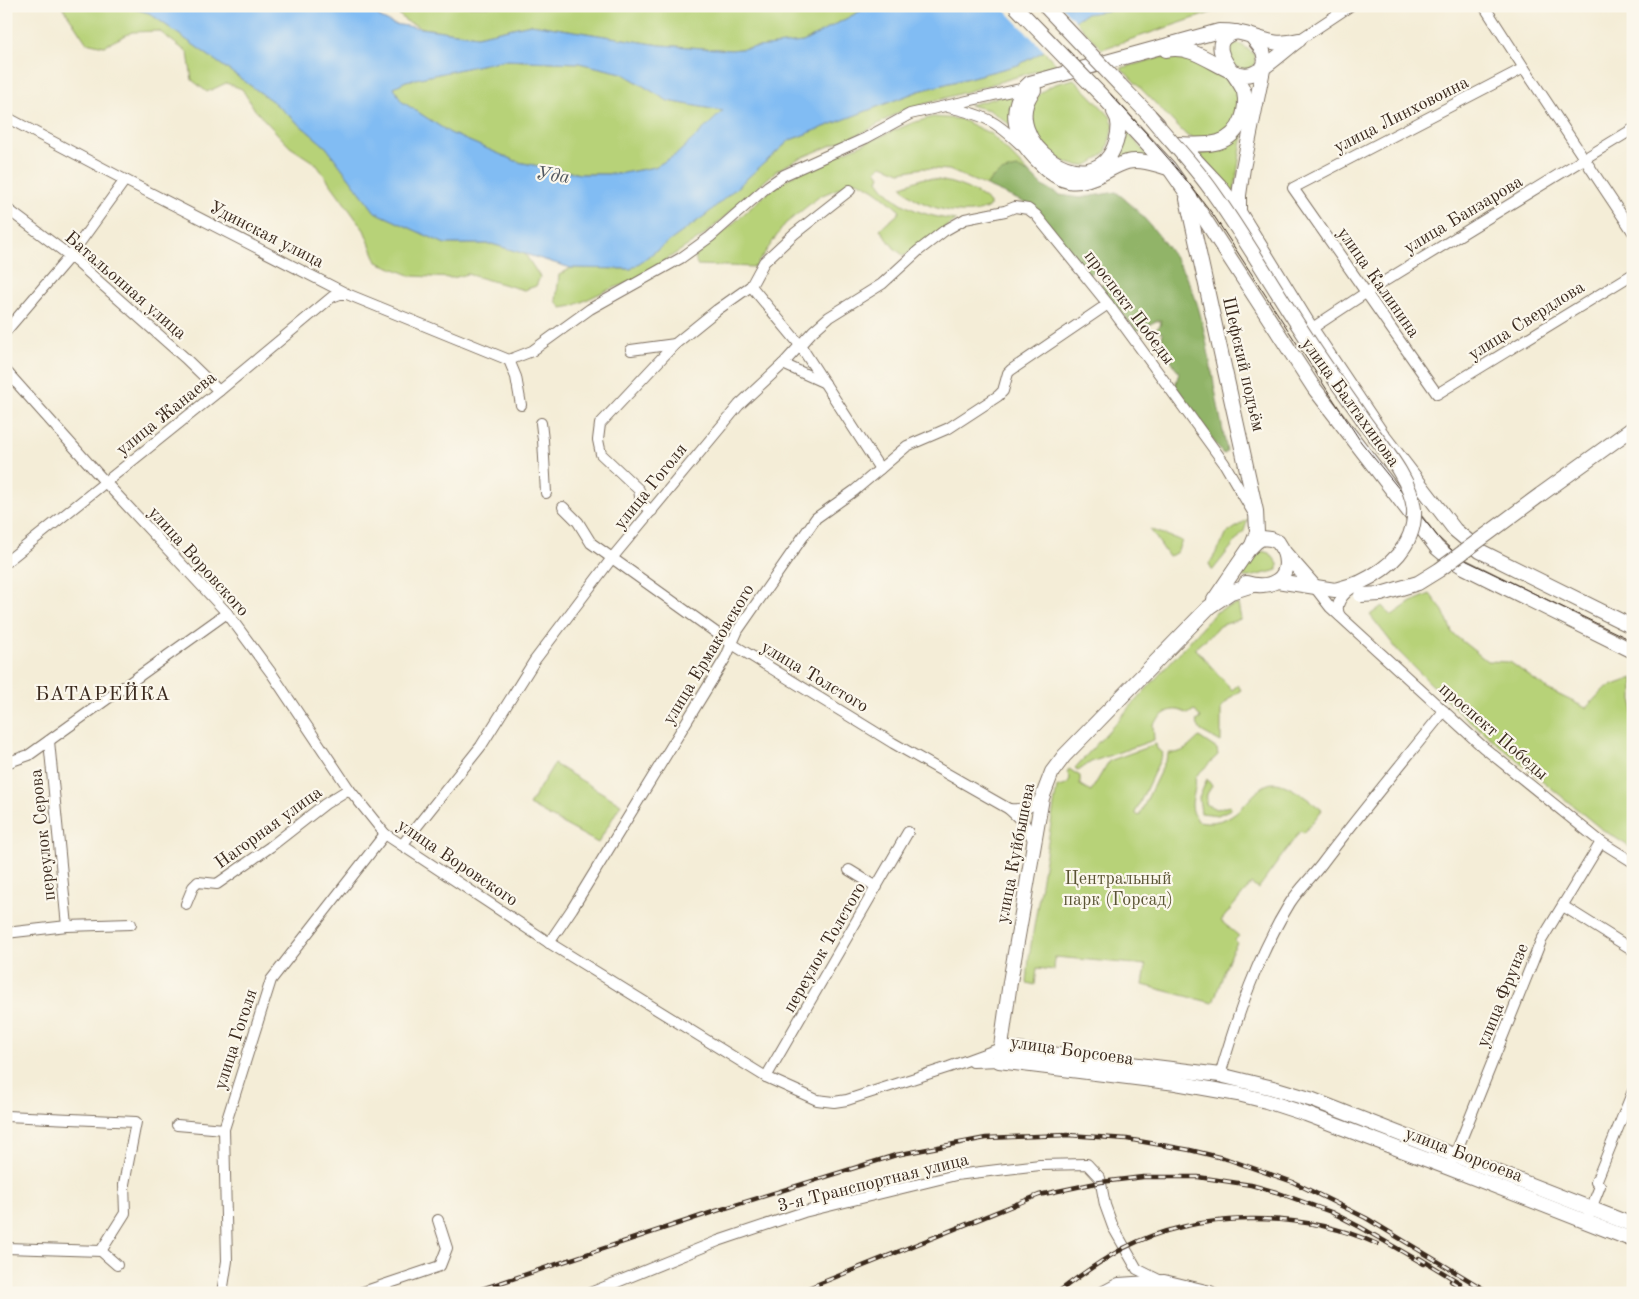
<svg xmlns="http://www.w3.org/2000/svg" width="1639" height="1299" viewBox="0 0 1639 1299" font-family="'Old Standard TT',serif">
	<rect width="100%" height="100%" fill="#fbf7ec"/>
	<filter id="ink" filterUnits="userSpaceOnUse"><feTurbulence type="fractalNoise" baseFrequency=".02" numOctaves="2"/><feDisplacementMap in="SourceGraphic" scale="10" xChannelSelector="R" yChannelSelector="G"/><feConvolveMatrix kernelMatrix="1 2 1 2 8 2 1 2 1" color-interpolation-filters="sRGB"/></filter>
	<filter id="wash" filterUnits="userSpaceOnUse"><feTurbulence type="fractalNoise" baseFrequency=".0096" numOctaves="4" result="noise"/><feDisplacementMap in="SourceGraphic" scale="20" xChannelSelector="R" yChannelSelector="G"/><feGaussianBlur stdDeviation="1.12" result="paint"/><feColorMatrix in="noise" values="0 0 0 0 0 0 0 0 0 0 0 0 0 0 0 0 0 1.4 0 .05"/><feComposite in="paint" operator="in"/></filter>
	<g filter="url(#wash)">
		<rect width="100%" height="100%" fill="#f4edd7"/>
		<g fill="#b7d278" stroke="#797e4b">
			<polygon points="62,6 124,6 149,13 272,101 326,147 375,212 445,244 492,244 525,254 540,277 536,286 524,290 467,274 453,278 412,276 377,262 364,230 316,164 290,147 255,110 242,89 226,83 207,92 192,80 188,53 159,31 132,32 104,46 86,42"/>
			<polygon points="323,6 358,6 354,14 336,13"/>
			<polygon points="390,6 806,7 875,6 866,8 803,42 731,50 660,45 531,24 477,36 423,28 406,21"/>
			<path d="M1129 6H1231L1102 49 1075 21C1089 8 1111 12 1129 6Z"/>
			<polygon points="1237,43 1245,47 1255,55 1255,64 1247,70 1232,65 1227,49"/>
			<polygon points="1044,51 1057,65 901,111 866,131 798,159 776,171 703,236 631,282 605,291 573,306 562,308 556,301 559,275 571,268 631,269 707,214 790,140 919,91 1018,65"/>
			<path d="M1163 57C1187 55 1222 68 1235 89 1246 109 1230 138 1208 139 1200 139 1193 140 1186 135L1121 68Z"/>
			<polygon points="503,60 579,63 622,73 668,101 724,111 677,154 655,167 619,174 580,174 518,162 450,133 401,101 394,87 406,81"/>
			<path d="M1074 79 1110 116 1114 125 1106 152C1101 156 1093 163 1087 165 1057 173 1011 119 1042 92 1051 84 1062 82 1074 79Z"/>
			<polygon points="1015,93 1012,126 989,110 969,105"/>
			<path d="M933 117 960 119 991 134 1029 173 1018 168 992 178 986 186 949 170 923 168 900 172 882 165 876 170 880 176 878 180C895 207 925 216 956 220L904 256 894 248 880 229 896 216 900 211C887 200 873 186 856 181L820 196 785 224 755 267 697 265 695 257 772 189 802 170 912 123Z"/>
			<path d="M1245 121 1234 194 1198 153C1227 149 1227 142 1245 121Z"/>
			<polygon points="1123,127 1150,158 1109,164"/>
			<path d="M924 178C946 180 973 187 990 203V206C971 221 913 207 902 186Z"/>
			<polygon points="1248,519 1244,531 1212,571 1209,564 1222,543 1226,534"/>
			<polygon points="1150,529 1182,541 1177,552 1169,557"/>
			<polygon points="1261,551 1270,553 1278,564 1278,570 1250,577 1244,577 1242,574 1243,570"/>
			<polygon points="1430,594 1443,611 1453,634 1487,661 1510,662 1547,689 1586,708 1605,688 1633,678 1633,849 1600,828 1459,712 1399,652 1370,615 1382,606 1391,616 1411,602"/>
			<path d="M1238 604 1241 619 1219 626 1214 632 1195 648 1232 690 1238 685 1241 690 1230 698 1221 708V742L1201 731 1196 722 1201 718 1194 710 1188 714C1172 705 1165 712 1153 724L1154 740 1091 762 1078 771 1075 768 1215 613 1224 608Z"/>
			<path d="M1199 737 1217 749 1218 755 1195 777C1198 795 1185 802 1198 821 1242 830 1252 781 1275 783 1288 783 1312 802 1322 810L1304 833 1300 831 1258 889 1251 884 1221 921 1239 936 1235 940 1237 943 1231 953 1213 1003 1143 985 1146 965 1055 957 1054 970 1037 968 1035 985 1027 983 1029 957 1057 787C1063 786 1069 786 1070 778L1067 772 1069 769 1080 776V785L1091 791 1109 761 1156 744 1157 749 1163 753 1135 813 1139 816 1169 753C1184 754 1189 746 1199 737Z"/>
			<polygon points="554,764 621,804 598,843 529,805"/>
			<polygon points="1207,779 1212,786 1207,794 1206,804 1216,809 1230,806 1231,809 1218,815 1201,813 1199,798"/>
		</g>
		<path fill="#91b468" stroke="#666f43" d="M1018 168 1029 173 1042 186 1060 195 1080 198 1116 192C1143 212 1177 255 1191 287 1201 310 1205 336 1210 361 1215 391 1221 421 1227 451L1225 454 1222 453 1175 386 1179 373 1161 344 1163 333 1159 332 1156 329 1160 326 1161 321H1156L1137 331 1099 286 1105 282 1107 276 1105 270 1100 268 1095 269 1089 275 1028 204 986 186C995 173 1004 170 1018 168Z"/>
		<path fill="#81bcf3" stroke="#5e7388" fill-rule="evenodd" d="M124 6H323L336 13 354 14 361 6H376L379 17 393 24 477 36 531 24 660 45 731 50 803 42 866 8 875 6H1129L1119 9 1086 14 1078 18 1044 51 1018 65 919 91 790 140 707 214 631 269 571 268 492 244H445L375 212 326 147 272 101 149 13ZM503 60 579 63 622 73 668 101 723 111 677 154 655 167 619 174H580L518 162 450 133 401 101 394 87 406 81Z"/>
		<polygon fill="#f4edd7" points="1001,6 1061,6 1077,23 1046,53"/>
	</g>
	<g filter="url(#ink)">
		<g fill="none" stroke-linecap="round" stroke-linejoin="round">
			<g stroke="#7c6e5f" stroke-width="12">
				<g id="minor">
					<polyline points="1484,6 1524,68 1633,232"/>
					<polyline points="1299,40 1350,6"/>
					<polyline points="1524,68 1293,188 1437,394 1633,274"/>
					<path d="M948 107C984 115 995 120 1022 146"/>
					<polyline points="6,117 125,180 347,294 509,360 532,351 590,309 681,258 710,237 768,186 784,175 866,138 910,114 1029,87"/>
					<polyline points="6,208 70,256 185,358 219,391"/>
					<polyline points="751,286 800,345 880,469"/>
					<polyline points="1311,329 1367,292 1633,129"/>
					<polyline points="6,331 70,256 125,180"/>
					<polyline points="631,350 675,344"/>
					<polyline points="509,360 516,377 521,405"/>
					<polyline points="783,364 825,383"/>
					<polyline points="6,371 106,483 227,613 272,674 349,789 385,834 551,944 766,1077 817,1100 834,1102 847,1100 949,1067 1001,1048"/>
					<polyline points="541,423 543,440 546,493"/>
					<polyline points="563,507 578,522 591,543 732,644 893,743 1009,809 1024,823 1034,841"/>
					<polyline points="652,511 641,503 639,490 601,454 598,440 600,424 675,344 717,310 751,286 764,262 794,234 850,190"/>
					<polyline points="6,562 219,391 332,297 340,294 347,294"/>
					<polyline points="1313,585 1330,607 1483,747 1601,842 1633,862"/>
					<path d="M1340 616C1333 604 1344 593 1354 587"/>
					<polyline points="49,741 67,926"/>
					<polyline points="6,763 29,755 227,613"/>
					<path d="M1009 809C1023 810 1031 808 1042 798"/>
					<polyline points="402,845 481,746 535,660 612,558 739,405 783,364 813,331 829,317 882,284 918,251 944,231 965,219 1005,211 1015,207 1028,209 1036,215 1108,304 1168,386 1224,463 1254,514"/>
					<polyline points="849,870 877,887"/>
					<polyline points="186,904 193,887 198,882 217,884 270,847 325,804 349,789"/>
					<polyline points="1563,906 1633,950"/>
					<polyline points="6,933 67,926 131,924"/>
					<polyline points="549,943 572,909 726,657 738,630 816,518 854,491 907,446 949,428 998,396 1003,391 1008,373 1011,370 1108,304"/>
					<polyline points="973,1062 999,1061"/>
					<path d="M1220 1075C1237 1016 1258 955 1290 903 1299 889 1311 878 1321 865 1361 812 1403 762 1444 711"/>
					<polyline points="766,1077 908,832"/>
					<polyline points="6,1116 136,1122 124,1184 125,1213 101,1251"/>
					<polyline points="177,1125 224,1129"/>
					<polyline points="1453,1160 1541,941 1601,842"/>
					<polyline points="1589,1214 1600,1186 1596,1182 1633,1091"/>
					<polyline points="6,1248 101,1251 117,1265"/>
					<polyline points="222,1293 227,1261 224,1129 271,980 385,834"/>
					<polyline points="360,1293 440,1266 447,1248 438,1220"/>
					<polyline points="590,1293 718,1241 804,1212 956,1175 1040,1165 1087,1164 1100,1178 1105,1205 1113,1227 1137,1269 1163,1282"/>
				</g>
			</g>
			<g stroke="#7c6e5f" stroke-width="16">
				<g id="major">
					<path d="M1166 50C1198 42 1227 80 1251 74 1263 71 1285 50 1296 42"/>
					<polyline points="1120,85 1158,124"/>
					<path d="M1034 90C994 139 1094 211 1116 142 1119 132 1120 120 1114 112"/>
					<polyline points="1105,99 1169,168 1202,215 1314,388 1437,548 1449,558 1462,566 1633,651"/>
					<path d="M1179 144C1205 145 1231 148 1242 119 1245 110 1246 101 1244 92 1239 75 1199 43 1236 32"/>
					<polyline points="1188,152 1219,185 1239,212 1311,329 1382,435 1455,530 1480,551 1633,627"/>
					<path d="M1168 168C1155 164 1141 159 1127 162 1119 164 1111 169 1103 173 1076 187 1060 184 1039 162 1028 151 1019 140 1016 124 1013 108 1018 93 1030 83L1219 31C1224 31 1230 31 1235 32 1262 36 1269 48 1299 40"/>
					<polyline points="1187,199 1256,511 1257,532 1252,545"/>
					<polyline points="1239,212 1239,195 1243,168 1265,60 1263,51 1253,38"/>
					<polyline points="1540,495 1633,428"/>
					<polyline points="1277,581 1335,590 1359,583"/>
					<path d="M1246 583C1269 590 1293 580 1284 552"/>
					<polyline points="1253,585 1231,592 1209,607 1064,756 1052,772 1042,798 1010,982 999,1061 1176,1083 1238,1094 1266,1101 1306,1114 1449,1168 1633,1240"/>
					<polyline points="1214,600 1248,550 1256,542 1262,538 1271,539 1278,542 1284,552 1313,585"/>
					<polyline points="1001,1048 1220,1075 1273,1088 1313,1100 1633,1225"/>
					<polyline points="1104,1293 1119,1285 1164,1282 1210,1293"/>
				</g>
			</g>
			<use href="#minor" stroke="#fff" stroke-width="10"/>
			<use href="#major" stroke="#fff" stroke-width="14"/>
			<path stroke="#3b2a1e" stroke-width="1" d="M1025 6C1091 74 1158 140 1214 216L1361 442 1438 537 1454 552 1467 561 1633 641"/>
			<g stroke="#3b2a1e" stroke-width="4.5">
				<g id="rail">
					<polyline points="1419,1258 1460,1283"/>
					<polyline points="1451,1281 1470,1293"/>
					<polyline points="470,1293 713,1212 896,1155 986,1138 1068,1135 1127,1139 1190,1150 1227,1159 1293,1182 1366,1218 1490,1293"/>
					<polyline points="796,1293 1039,1195 1101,1182 1143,1177 1198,1177 1251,1185 1276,1192 1331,1212 1360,1227 1424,1264"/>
					<path d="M1057 1293C1079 1276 1100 1261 1124 1248 1198 1210 1302 1210 1377 1244"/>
				</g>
			</g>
			<use href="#rail" stroke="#fbf7ec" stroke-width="2.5" stroke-dasharray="8" stroke-linecap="butt"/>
			<g stroke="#7c6e5f" stroke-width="16" stroke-linecap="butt">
				<g id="major-bridge">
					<polyline points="1015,6 1105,99"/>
					<polyline points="1045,6 1120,85"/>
					<path d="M1149 115C1170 141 1195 166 1214 194 1248 242 1277 294 1310 343 1327 369 1346 395 1364 421 1381 445 1411 479 1414 509 1416 545 1389 569 1359 583"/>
					<polyline points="1361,595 1381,594 1418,583 1439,570 1540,495"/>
				</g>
			</g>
			<use href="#major-bridge" stroke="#fff" stroke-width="14"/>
		</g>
	</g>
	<g text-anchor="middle" stroke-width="4.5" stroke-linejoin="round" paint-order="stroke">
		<g font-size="18" fill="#3b2a1e" stroke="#fbf7ec">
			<text transform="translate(1401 114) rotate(-27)" y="6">улица Линховоина</text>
			<text transform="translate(1463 214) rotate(-31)" y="6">улица Банзарова</text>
			<text transform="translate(267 234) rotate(27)" y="6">Удинская улица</text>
			<text transform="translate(1379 282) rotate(55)" y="6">улица Калинина</text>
			<text transform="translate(126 285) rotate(41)" y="6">Батальонная улица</text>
			<text transform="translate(1130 307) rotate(53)" y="6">проспект Победы</text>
			<text transform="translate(1526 320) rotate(-32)" y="6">улица Свердлова</text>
			<text transform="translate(1244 364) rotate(77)" y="6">Шефский подъём</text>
			<text transform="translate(1351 402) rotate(54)" y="6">улица Балтахинова</text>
			<text transform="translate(166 413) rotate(-39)" y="6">улица Жанаева</text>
			<text transform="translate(650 486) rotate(-51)" y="6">улица Гоголя</text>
			<text transform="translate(199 561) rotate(48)" y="6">улица Воровского</text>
			<text transform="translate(708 654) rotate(-59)" y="6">улица Ермаковского</text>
			<text transform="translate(815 676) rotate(31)" y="6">улица Толстого</text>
			<text transform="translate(1494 731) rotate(41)" y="6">проспект Победы</text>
			<text transform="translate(268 827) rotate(-36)" y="6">Нагорная улица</text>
			<text transform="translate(42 835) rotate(-96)" y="6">переулок Серова</text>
			<text transform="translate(1015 853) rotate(-79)" y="6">улица Куйбышева</text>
			<text transform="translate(458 862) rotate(34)" y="6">улица Воровского</text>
			<text transform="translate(824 947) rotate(-60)" y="6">переулок Толстого</text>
			<text transform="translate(1502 995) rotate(-68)" y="6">улица Фрунзе</text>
			<text transform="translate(235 1039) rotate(-72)" y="6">улица Гоголя</text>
			<text transform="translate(1072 1050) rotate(8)" y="6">улица Борсоева</text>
			<text transform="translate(1464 1154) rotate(21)" y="6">улица Борсоева</text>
			<text transform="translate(873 1182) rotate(-14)" y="6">3-я Транспортная улица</text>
		</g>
		<g font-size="18" fill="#5a5434" stroke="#fbf7ec">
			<text x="1118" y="884">Центральный<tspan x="1118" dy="21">парк (Горсад)</tspan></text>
		</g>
		<g font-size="19" font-style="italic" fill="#50565e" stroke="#fbf7ec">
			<text transform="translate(553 174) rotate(7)" y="7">Уда</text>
		</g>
		<g font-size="20" letter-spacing="1" fill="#3b2a1e" stroke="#fbf7ec">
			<text x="103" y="700">БАТАРЕЙКА</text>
		</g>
	</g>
	<rect width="1639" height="1299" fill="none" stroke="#fbf7ec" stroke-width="25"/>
</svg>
